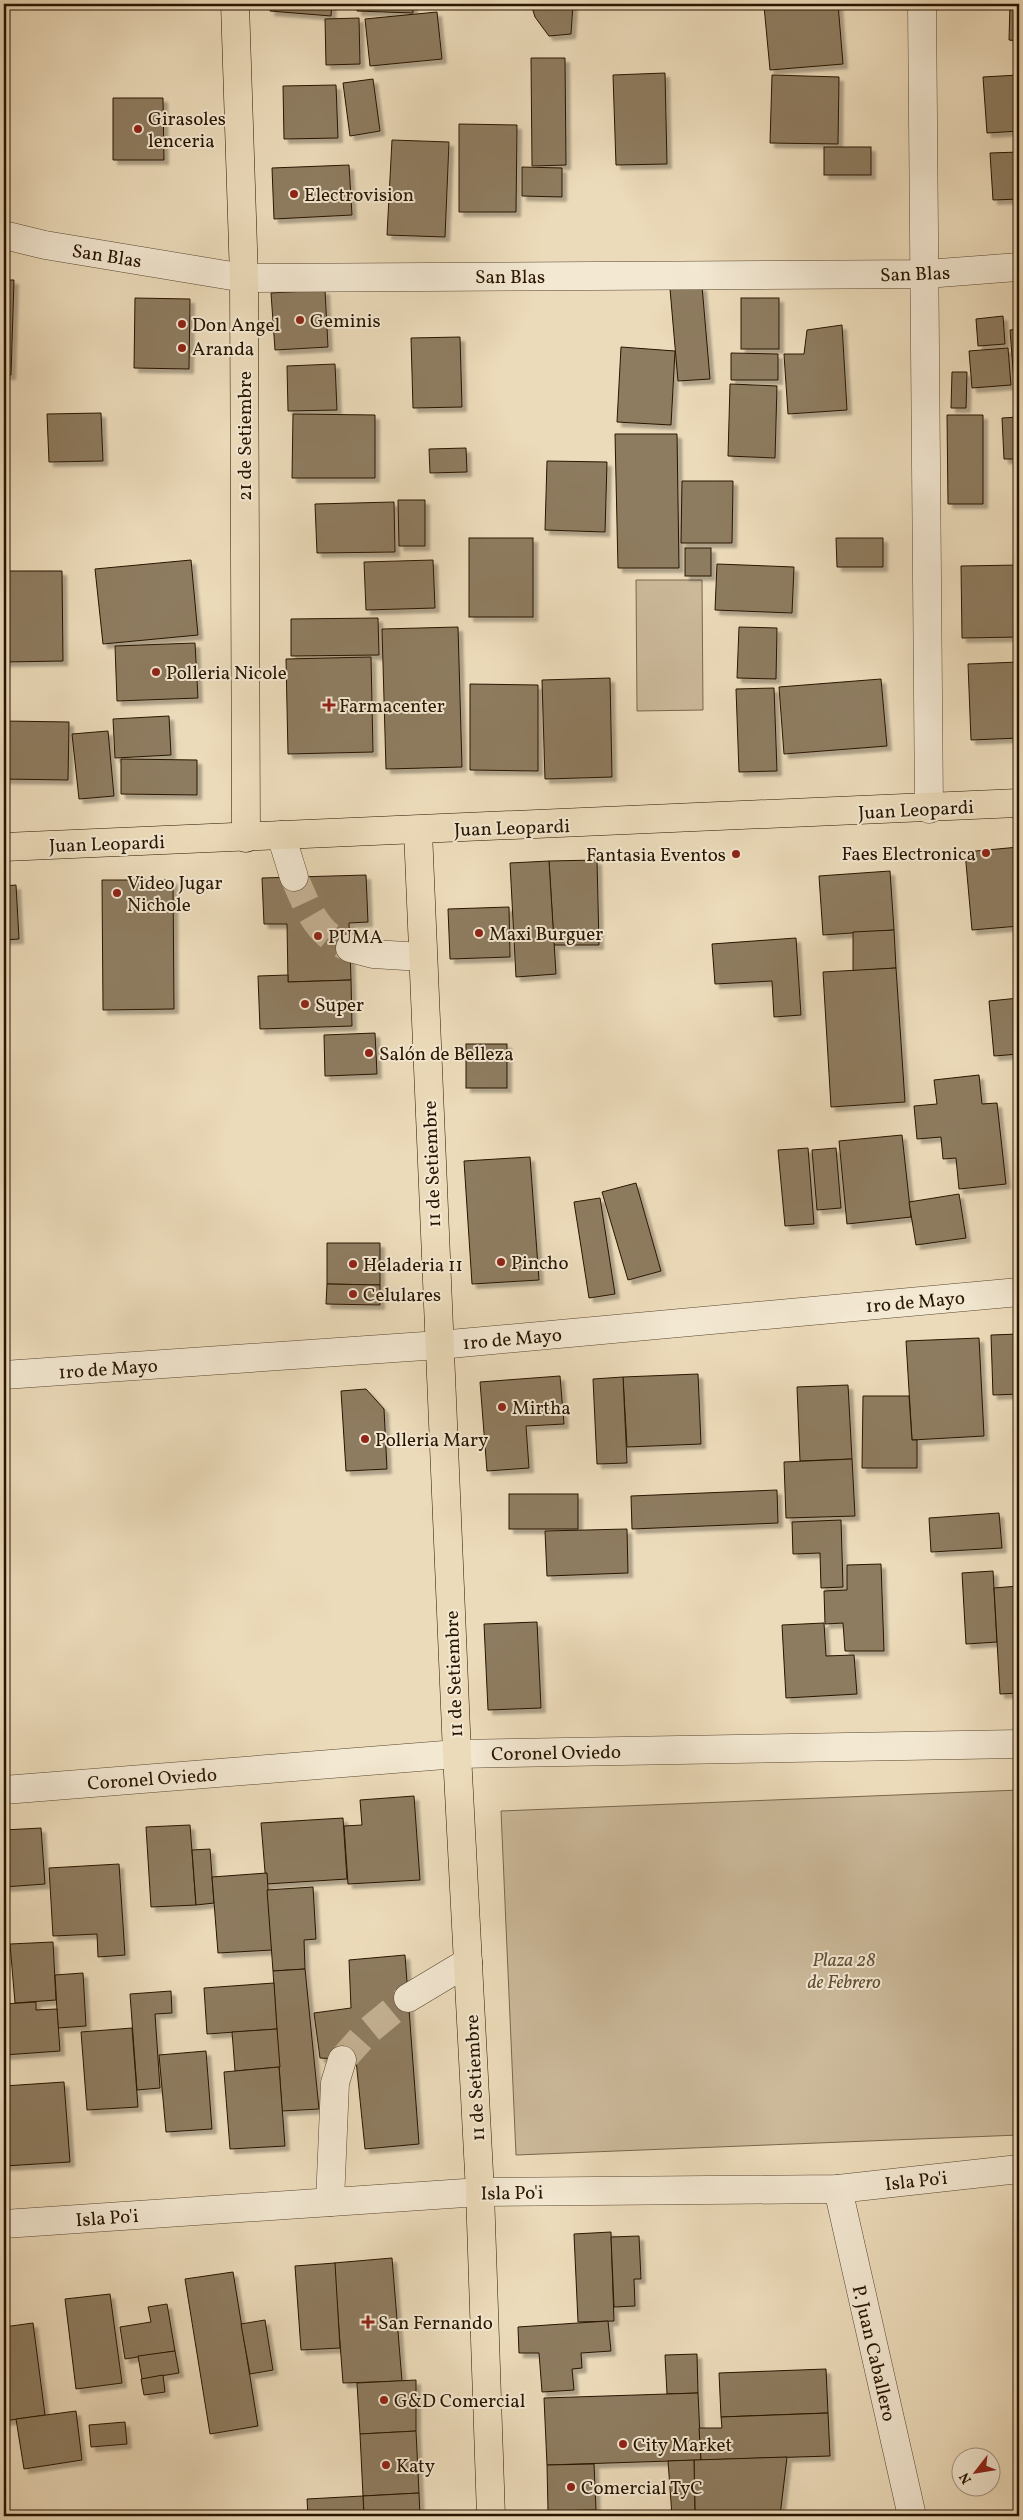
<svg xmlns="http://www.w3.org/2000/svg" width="1023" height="2520" viewBox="0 0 1023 2520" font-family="Vollkorn,serif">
	<defs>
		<filter id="shadow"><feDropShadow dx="4.5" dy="4.5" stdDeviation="1" flood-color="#0004"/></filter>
	</defs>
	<rect width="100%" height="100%" fill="#ecdbba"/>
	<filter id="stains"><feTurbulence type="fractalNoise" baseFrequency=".004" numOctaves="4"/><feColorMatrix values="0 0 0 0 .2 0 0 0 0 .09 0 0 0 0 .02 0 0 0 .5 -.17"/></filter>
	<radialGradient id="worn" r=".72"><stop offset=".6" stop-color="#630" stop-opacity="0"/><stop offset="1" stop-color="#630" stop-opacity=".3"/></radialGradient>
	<g fill="#cbb99a" stroke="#7a674d">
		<polygon points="636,580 702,580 703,710 637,711"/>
		<polygon points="1019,1790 1019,2135 516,2155 501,1811"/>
	</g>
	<g fill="#8e7c61" stroke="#281500" filter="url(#shadow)">
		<polygon points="271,4 332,4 331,16 270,11"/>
		<polygon points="357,4 413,4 413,13 357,11"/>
		<polygon points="531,4 573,4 571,34 549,36 535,17"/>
		<polygon points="796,4 838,4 843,64 770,70 764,6"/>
		<polygon points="1010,4 1019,4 1019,41 1009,40"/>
		<polygon points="437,12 442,59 370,66 365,19"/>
		<polygon points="359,18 360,64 326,65 325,19"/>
		<polygon points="531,58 565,58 566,165 532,166"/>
		<polygon points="665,73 667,164 616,165 613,75"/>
		<polygon points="772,75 839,77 838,144 770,143"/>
		<polygon points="1019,75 1019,131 987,133 983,77"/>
		<polygon points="373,79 380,131 350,136 343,83"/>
		<polygon points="336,85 338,138 284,139 283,86"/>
		<polygon points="113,98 163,98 164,160 113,160"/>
		<polygon points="459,124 517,125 516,212 459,212"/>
		<polygon points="392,140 449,142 445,237 387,235"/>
		<rect x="824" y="147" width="47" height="28"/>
		<polygon points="1019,152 1019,199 993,200 990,153"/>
		<polygon points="349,165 352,215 274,219 272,168"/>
		<polygon points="522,167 562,168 562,197 522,196"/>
		<polygon points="4,280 14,280 11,375 4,375"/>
		<polygon points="702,286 710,379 678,381 670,289"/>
		<polygon points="325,290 328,347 275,350 271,293"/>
		<polygon points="135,298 190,299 189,369 134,368"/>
		<rect x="741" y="298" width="38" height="51"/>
		<polygon points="1003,316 1005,344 978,346 976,319"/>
		<polygon points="842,325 847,410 788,414 784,354 804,354 807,330"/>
		<polygon points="1019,329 1019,395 1015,395 1010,330"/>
		<polygon points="460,337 462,407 413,408 411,338"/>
		<polygon points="621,347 675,351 671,425 617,422"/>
		<polygon points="1008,348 1011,385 972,388 969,351"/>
		<polygon points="731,353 778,354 778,380 731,380"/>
		<polygon points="335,364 337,410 288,411 287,366"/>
		<polygon points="952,372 967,372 966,408 951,408"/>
		<polygon points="730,384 777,386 775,458 728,456"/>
		<polygon points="101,413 103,461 49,462 47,414"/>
		<polygon points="293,414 375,415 375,478 292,478"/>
		<polygon points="947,415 983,415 983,504 948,504"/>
		<polygon points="1019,417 1019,459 1004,459 1002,418"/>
		<polygon points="615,434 677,434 679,568 618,568"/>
		<polygon points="466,448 467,472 430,473 429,449"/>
		<polygon points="547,461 607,462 605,532 545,530"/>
		<polygon points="682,481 733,481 732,543 681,543"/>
		<polygon points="398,500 425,500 425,546 399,546"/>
		<polygon points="394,502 395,552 317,553 315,504"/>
		<rect x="469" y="538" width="64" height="79"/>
		<polygon points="836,538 883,538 883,567 837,567"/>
		<rect x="685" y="548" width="26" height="28"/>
		<polygon points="191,560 198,635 103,644 95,569"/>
		<polygon points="433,560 435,608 366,610 364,562"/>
		<polygon points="717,564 794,567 792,613 715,610"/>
		<polygon points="1019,565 1019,637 962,638 961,566"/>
		<polygon points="4,571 62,571 63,661 4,662"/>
		<polygon points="378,618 379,655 291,656 291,619"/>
		<polygon points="458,627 462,767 386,769 382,629"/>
		<polygon points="739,627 777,628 776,679 737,678"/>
		<polygon points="195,643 198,698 117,701 115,646"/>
		<polygon points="371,657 373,752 288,754 286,659"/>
		<polygon points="1019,662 1019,738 971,740 968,664"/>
		<polygon points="610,678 612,777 545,779 542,680"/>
		<polygon points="881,679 887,746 784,754 779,687"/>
		<polygon points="470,684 538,685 538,771 470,770"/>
		<polygon points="774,688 777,771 739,772 736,689"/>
		<polygon points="169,716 171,755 115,758 113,719"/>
		<polygon points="4,721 69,722 68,780 4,779"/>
		<polygon points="108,731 114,796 79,799 72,734"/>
		<polygon points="121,759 197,760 197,795 121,794"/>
		<polygon points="1019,847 1019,926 972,930 965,852"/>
		<polygon points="597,860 599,945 554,945 549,861"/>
		<polygon points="549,861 556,974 516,977 510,863"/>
		<polygon points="890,871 894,930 823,935 819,876"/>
		<polygon points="366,875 368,922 349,923 351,980 288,982 287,924 264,924 262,878"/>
		<polygon points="102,880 173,880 174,1009 103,1010"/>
		<polygon points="16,885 19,939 4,940 4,886"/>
		<polygon points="509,907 510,957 450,959 448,909"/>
		<polygon points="894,930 896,968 853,971 853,932"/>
		<polygon points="796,938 801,1015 774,1017 772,981 715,984 712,944"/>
		<polygon points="896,968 905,1102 831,1107 823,972"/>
		<polygon points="288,975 288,982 351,980 352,1026 260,1029 258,976"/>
		<polygon points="1019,998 1019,1054 994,1056 989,1001"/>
		<polygon points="375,1033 377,1074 325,1076 324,1035"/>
		<rect x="466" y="1044" width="41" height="44"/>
		<polygon points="979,1075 982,1104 997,1103 1006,1184 959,1189 956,1158 943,1159 941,1137 917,1139 914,1106 937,1104 934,1080"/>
		<polygon points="902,1135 911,1217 847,1224 839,1141"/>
		<polygon points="808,1148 814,1224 785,1226 778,1150"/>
		<polygon points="836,1148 841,1208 817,1210 812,1150"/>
		<polygon points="530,1157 539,1280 472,1284 464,1161"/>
		<polygon points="636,1183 661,1271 628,1280 602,1192"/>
		<polygon points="959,1194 966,1238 916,1245 909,1202"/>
		<polygon points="600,1198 615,1294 589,1298 574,1202"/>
		<polygon points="327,1243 380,1243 380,1285 327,1284"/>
		<polygon points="327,1284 380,1285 380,1305 326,1304"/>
		<polygon points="1019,1334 1019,1394 993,1395 991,1335"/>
		<polygon points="979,1338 984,1436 912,1440 906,1341"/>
		<polygon points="698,1374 701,1444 627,1447 623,1377"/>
		<polygon points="560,1376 564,1424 526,1426 529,1468 487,1471 480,1382"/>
		<polygon points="623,1377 627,1463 597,1464 593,1379"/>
		<polygon points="848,1385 852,1459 800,1461 797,1387"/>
		<polygon points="366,1389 384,1409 387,1469 346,1471 341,1391"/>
		<polygon points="863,1396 909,1396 912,1440 917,1440 917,1468 862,1468"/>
		<polygon points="852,1459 855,1516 786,1518 784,1462"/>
		<polygon points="777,1490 778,1523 632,1529 631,1496"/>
		<rect x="509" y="1494" width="69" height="35"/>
		<polygon points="999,1513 1002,1548 931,1552 929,1518"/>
		<polygon points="841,1520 843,1587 821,1588 820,1553 793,1554 792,1522"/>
		<polygon points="627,1529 628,1573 547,1576 545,1531"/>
		<polygon points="881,1564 884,1651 845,1651 843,1623 825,1624 824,1591 847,1590 847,1565"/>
		<polygon points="993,1571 997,1642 966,1644 962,1573"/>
		<polygon points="1019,1586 1019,1693 1000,1694 994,1588"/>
		<polygon points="537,1622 541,1708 488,1710 484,1624"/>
		<polygon points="824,1623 826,1656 854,1655 857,1694 786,1698 782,1625"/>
		<polygon points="414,1796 420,1880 348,1884 344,1826 362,1825 360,1800"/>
		<polygon points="343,1818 347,1879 266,1884 261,1823"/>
		<polygon points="190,1825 196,1905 151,1907 146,1827"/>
		<polygon points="41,1828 45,1884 4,1887 4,1830"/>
		<polygon points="210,1849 214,1903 196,1905 192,1850"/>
		<polygon points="119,1864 125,1955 98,1957 97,1934 53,1936 49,1868"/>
		<polygon points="267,1873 272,1950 218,1953 212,1877"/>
		<polygon points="313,1887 316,1939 304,1940 305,1969 273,1971 267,1890"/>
		<polygon points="53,1942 56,2000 15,2003 10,1944"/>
		<polygon points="405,1955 419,2144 365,2149 356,2060 320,2058 314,2013 351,2008 349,1960"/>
		<polygon points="305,1969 319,2109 282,2111 273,1971"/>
		<polygon points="83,1973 86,2026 58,2028 55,1975"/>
		<polygon points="274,1983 277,2029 207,2034 204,1988"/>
		<polygon points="171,1991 172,2013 155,2014 160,2088 137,2090 130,1994"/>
		<polygon points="36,2002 36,2010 57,2009 60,2051 4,2055 4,2004"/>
		<polygon points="132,2028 138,2107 87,2110 81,2032"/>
		<polygon points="277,2029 280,2067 235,2071 232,2032"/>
		<polygon points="206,2051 212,2129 166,2132 159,2055"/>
		<polygon points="279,2067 285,2146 230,2149 224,2072"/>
		<polygon points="64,2082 70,2162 4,2166 4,2086"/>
		<polygon points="611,2232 614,2321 578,2322 574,2234"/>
		<polygon points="639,2236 641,2279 634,2279 635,2306 614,2307 611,2237"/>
		<polygon points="392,2258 402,2381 343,2383 334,2263"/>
		<polygon points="335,2263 340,2348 301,2350 295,2266"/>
		<polygon points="233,2272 258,2426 210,2434 185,2279"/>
		<polygon points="110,2294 122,2383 76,2389 65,2299"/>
		<polygon points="167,2304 175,2351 125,2359 120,2327 151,2322 148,2307"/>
		<polygon points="265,2320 273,2370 250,2374 241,2324"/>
		<polygon points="608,2321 611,2351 581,2353 582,2368 572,2369 574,2390 542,2392 539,2353 519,2353 518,2327"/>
		<polygon points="33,2323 45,2415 4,2421 4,2327"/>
		<polygon points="175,2351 179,2373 142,2379 138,2356"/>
		<polygon points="697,2354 698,2393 667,2394 665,2355"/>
		<polygon points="826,2369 828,2413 721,2417 719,2373"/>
		<polygon points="163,2375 165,2392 144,2395 141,2379"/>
		<polygon points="416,2380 416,2431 360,2434 357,2383"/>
		<polygon points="698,2393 701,2460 547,2465 544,2398"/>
		<polygon points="76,2411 82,2460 24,2469 16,2419"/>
		<polygon points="828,2413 830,2456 701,2460 699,2428 722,2428 721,2417"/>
		<polygon points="125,2422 127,2444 91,2447 89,2425"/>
		<polygon points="416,2431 419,2493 363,2496 360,2434"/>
		<polygon points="787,2457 780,2516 695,2516 694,2460"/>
		<polygon points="694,2460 695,2516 672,2516 668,2461"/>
		<polygon points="594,2464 596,2510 548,2511 547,2465"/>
		<polygon points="419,2493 420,2516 364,2516 363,2496"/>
		<polygon points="363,2496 364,2516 308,2516 307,2499"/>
	</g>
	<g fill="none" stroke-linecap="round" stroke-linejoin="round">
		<g stroke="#c5b395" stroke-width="28" stroke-dasharray="28 14" stroke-linecap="butt">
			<path d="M294 877C308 908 316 935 350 948"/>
			<polyline points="342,2060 368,2031 408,1998"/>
		</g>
		<g stroke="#59462e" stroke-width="29">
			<g id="minor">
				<polyline points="922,4 929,809"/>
				<polyline points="4,235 45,245 244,278 926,274 1019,267"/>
				<polyline points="281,835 294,877"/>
				<polyline points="350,948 373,954 422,957"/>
				<polyline points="4,1375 439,1345 1019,1292"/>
				<polyline points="4,1790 457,1754 1019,1744"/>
				<polyline points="408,1998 468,1962"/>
				<polyline points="838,2189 912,2516"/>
				<polyline points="330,2202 335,2083 342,2060"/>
				<polyline points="4,2224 480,2192 838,2189 1019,2169"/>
			</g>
		</g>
		<g stroke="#281500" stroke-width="29">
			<g id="major">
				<polyline points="235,4 244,278 246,838"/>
				<polyline points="418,831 457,1754 480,2192 491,2516"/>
				<polyline points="4,847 1019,803"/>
			</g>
		</g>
		<use href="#minor" stroke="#f3e8d2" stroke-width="28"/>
		<use href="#major" stroke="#ecdbba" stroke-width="28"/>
	</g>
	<g fill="#8f2418" stroke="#f3e8d2" stroke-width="2">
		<circle cx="138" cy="129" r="5"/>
		<circle cx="294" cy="194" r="5"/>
		<circle cx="300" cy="320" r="5"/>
		<circle cx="182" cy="324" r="5"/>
		<circle cx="182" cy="348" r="5"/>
		<circle cx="156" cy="672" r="5"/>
		<path d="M326.5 697.5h5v5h5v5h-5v5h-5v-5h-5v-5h5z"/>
		<circle cx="986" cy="853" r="5"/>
		<circle cx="736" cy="854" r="5"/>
		<circle cx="117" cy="893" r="5"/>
		<circle cx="479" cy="933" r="5"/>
		<circle cx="318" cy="936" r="5"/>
		<circle cx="305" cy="1004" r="5"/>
		<circle cx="369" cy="1053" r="5"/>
		<circle cx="501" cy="1262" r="5"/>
		<circle cx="353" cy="1264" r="5"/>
		<circle cx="353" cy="1294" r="5"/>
		<circle cx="502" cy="1407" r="5"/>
		<circle cx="365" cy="1439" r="5"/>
		<path d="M365.5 2314.5h5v5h5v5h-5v5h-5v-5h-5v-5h5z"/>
		<circle cx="384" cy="2400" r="5"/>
		<circle cx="623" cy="2444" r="5"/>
		<circle cx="386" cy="2465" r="5"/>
		<circle cx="571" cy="2487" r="5"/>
	</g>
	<g text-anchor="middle" stroke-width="4" stroke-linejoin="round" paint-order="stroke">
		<g font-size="19" fill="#281500" stroke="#f3e8d2" text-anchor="start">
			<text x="148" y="125">Girasoles<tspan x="148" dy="22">lenceria</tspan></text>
			<text x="304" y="201">Electrovision</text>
			<text x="310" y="327">Geminis</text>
			<text x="192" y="331">Don Angel</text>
			<text x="192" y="355">Aranda</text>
			<text x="166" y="679">Polleria Nicole</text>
			<text x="339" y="712">Farmacenter</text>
			<text x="976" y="860" text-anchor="end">Faes Electronica</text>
			<text x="726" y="861" text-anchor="end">Fantasia Eventos</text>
			<text x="127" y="889">Video Jugar<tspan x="127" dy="22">Nichole</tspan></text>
			<text x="489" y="940">Maxi Burguer</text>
			<text x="328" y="943">PUMA</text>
			<text x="315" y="1011">Super</text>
			<text x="379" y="1060">Salón de Belleza</text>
			<text x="511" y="1269">Pincho</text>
			<text x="363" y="1271">Heladeria 11</text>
			<text x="363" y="1301">Celulares</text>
			<text x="512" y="1414">Mirtha</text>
			<text x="375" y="1446">Polleria Mary</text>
			<text x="378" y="2329">San Fernando</text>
			<text x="394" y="2407">G&amp;D Comercial</text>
			<text x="633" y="2451">City Market</text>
			<text x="396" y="2472">Katy</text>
			<text x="581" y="2494">Comercial TyC</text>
		</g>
		<g font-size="19" fill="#281500" stroke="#f3e8d2">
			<text transform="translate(107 255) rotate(9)" y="7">San Blas</text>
			<text transform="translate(915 273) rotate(-2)" y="7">San Blas</text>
			<text x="510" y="283">San Blas</text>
			<text transform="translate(244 436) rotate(-90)" y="7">21 de Setiembre</text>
			<text transform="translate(916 809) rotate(-3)" y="7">Juan Leopardi</text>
			<text transform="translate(512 827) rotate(-2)" y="7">Juan Leopardi</text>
			<text transform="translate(107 843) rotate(-2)" y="7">Juan Leopardi</text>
			<text transform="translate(431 1164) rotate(-92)" y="7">11 de Setiembre</text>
			<text transform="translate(915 1301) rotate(-5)" y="7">1ro de Mayo</text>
			<text transform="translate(512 1338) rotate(-5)" y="7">1ro de Mayo</text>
			<text transform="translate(108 1368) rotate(-4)" y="7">1ro de Mayo</text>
			<text transform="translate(453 1674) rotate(-92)" y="7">11 de Setiembre</text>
			<text transform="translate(556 1752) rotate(-1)" y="7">Coronel Oviedo</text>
			<text transform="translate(152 1778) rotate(-4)" y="7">Coronel Oviedo</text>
			<text transform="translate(474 2078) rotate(-93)" y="7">11 de Setiembre</text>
			<text transform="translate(916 2180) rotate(-6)" y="7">Isla Po'i</text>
			<text transform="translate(512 2192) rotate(-1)" y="7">Isla Po'i</text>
			<text transform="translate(107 2217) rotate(-4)" y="7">Isla Po'i</text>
			<text transform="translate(875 2353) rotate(77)" y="7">P. Juan Caballero</text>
		</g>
		<g font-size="19" font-style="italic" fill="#614e36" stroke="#f3e8d2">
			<text x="844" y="1966">Plaza 28<tspan x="844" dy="22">de Febrero</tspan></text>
		</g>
	</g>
	<rect width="1023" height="2520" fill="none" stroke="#ecdbba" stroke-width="20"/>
	<rect x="5" y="5" width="1013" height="2510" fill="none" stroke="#281500" stroke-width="2.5"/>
	<rect x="10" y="10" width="1003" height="2500" fill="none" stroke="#281500"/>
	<g transform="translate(976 2472) rotate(239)"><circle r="24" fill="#f3e8d2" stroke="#a2947e"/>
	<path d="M0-4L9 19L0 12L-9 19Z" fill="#8f2418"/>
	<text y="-8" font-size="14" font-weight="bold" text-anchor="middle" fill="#281500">N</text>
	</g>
	<rect width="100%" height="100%" filter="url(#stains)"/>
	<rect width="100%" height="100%" fill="url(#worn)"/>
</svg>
